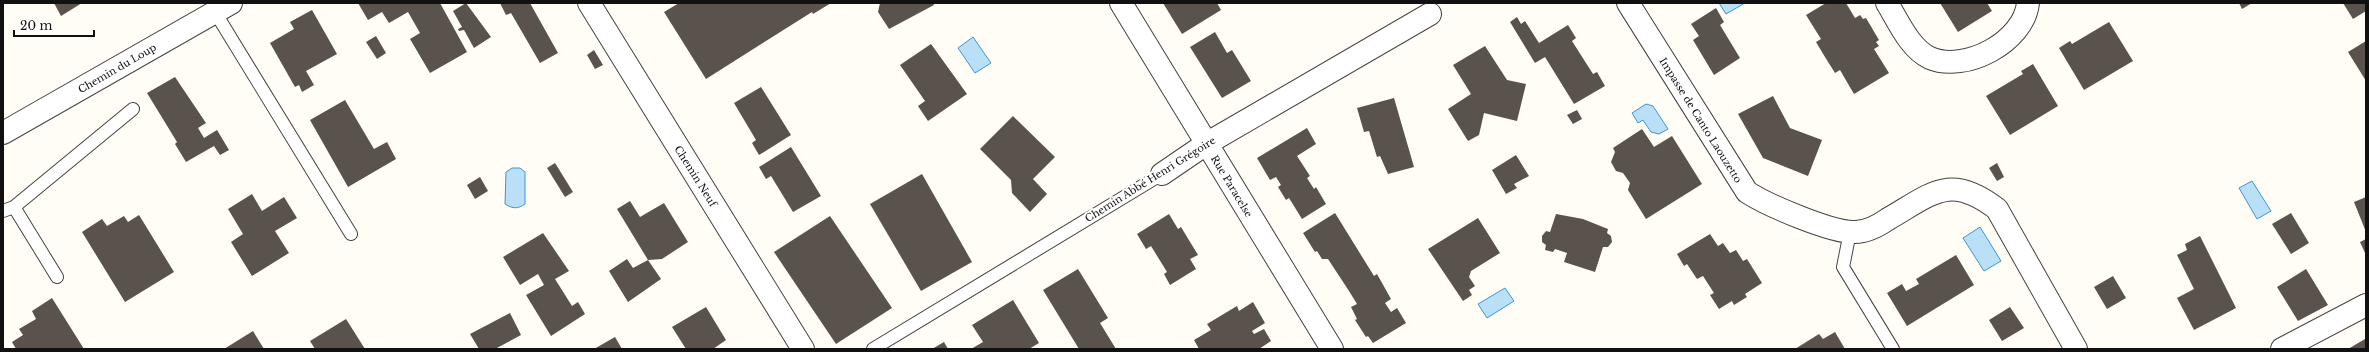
<svg xmlns="http://www.w3.org/2000/svg" width="2369" height="352" viewBox="0 0 2369 352" font-family="'Libre Baskerville',serif">
	<rect width="100%" height="100%" fill="#fffdf5"/>
	<g fill="#b9e0f7" stroke="#3f96cf">
		<polygon points="1719,3 1745,3 1726,14"/>
		<polygon points="973,37 991,63 975,73 958,48"/>
		<polygon points="1646,104 1653,106 1668,129 1659,134 1651,132 1643,120 1638,123 1632,113"/>
		<path d="M512 168H520L525 172V204C518 209 513 209 505 204L506 172Z"/>
		<polygon points="2252,181 2271,211 2257,219 2239,188"/>
		<polygon points="1980,227 2001,261 1984,271 1963,238"/>
		<polygon points="1505,288 1514,301 1487,318 1478,304"/>
	</g>
	<g fill="#5a524d">
		<polygon points="54,3 82,3 61,16"/>
		<polygon points="358,3 440,3 467,52 430,73 410,39 420,33 408,12 389,23 382,12 368,20"/>
		<polygon points="466,3 491,37 474,48 464,30 459,31 458,29 462,27 453,11"/>
		<polygon points="500,3 530,3 558,53 540,63 511,13 506,15"/>
		<polygon points="679,3 831,3 813,14 812,12 706,79 664,12"/>
		<polygon points="880,3 933,3 934,5 889,29 878,12"/>
		<polygon points="1163,3 1217,3 1221,10 1182,34"/>
		<polygon points="1826,3 1846,3 1855,18 1860,15 1863,19 1866,18 1879,40 1876,42 1879,46 1874,49 1889,73 1854,94 1840,70 1835,73 1825,57 1816,42 1821,39 1806,15"/>
		<polygon points="1940,3 1987,3 1992,11 1958,32"/>
		<polygon points="2239,3 2252,3 2242,9"/>
		<polygon points="2343,3 2366,3 2366,11 2353,19"/>
		<polygon points="1716,8 1724,22 1720,25 1740,58 1714,75 1693,40 1699,36 1691,24"/>
		<polygon points="312,10 337,54 306,71 314,85 302,92 299,85 295,87 270,43 294,29 290,22"/>
		<polygon points="1517,17 1521,24 1525,21 1539,43 1568,25 1576,38 1572,41 1593,74 1597,72 1605,86 1574,104 1545,57 1535,63 1510,22"/>
		<polygon points="2109,22 2133,61 2084,90 2059,48 2070,41 2072,44"/>
		<polygon points="1215,32 1227,53 1232,50 1251,81 1222,98 1190,47"/>
		<polygon points="376,36 386,53 377,59 366,42"/>
		<polygon points="2366,41 2366,81 2348,52"/>
		<polygon points="931,44 967,94 928,121 918,106 925,101 900,65"/>
		<polygon points="1485,46 1507,80 1526,84 1517,121 1484,113 1479,135 1468,141 1448,109 1471,94 1453,65"/>
		<polygon points="594,50 603,65 595,69 587,55"/>
		<polygon points="2033,64 2058,106 2010,135 1986,96 2023,74 2021,71"/>
		<polygon points="175,77 206,123 198,128 204,138 217,130 229,150 220,155 214,146 186,162 175,144 177,142 147,93"/>
		<polygon points="761,87 791,135 759,155 752,143 756,140 734,103"/>
		<polygon points="1773,96 1790,128 1822,140 1808,176 1763,158 1738,114"/>
		<polygon points="1394,98 1414,167 1388,174 1380,156 1377,157 1369,131 1364,132 1357,108"/>
		<polygon points="345,100 374,149 387,142 396,159 348,187 310,120"/>
		<polygon points="1577,110 1582,119 1573,124 1567,115"/>
		<polygon points="1013,116 1055,157 1033,179 1047,194 1030,212 1012,193 1011,180 980,149"/>
		<polygon points="1307,128 1316,144 1297,156 1310,176 1307,178 1314,189 1316,187 1326,204 1302,219 1289,198 1286,200 1278,187 1281,185 1276,177 1270,180 1257,158"/>
		<polygon points="1642,129 1654,147 1672,136 1702,184 1646,219 1628,190 1630,183 1623,173 1616,171 1611,162 1615,152 1613,148"/>
		<polygon points="791,147 821,196 793,212 771,176 766,179 759,167"/>
		<polygon points="1516,155 1529,176 1514,184 1517,188 1506,194 1492,170"/>
		<polygon points="555,163 573,192 565,197 547,168"/>
		<polygon points="1997,163 2004,177 1997,181 1989,168"/>
		<polygon points="922,174 972,262 921,291 870,204"/>
		<polygon points="480,177 488,191 475,199 467,185"/>
		<polygon points="252,194 262,211 284,197 297,218 275,231 289,253 252,276 231,242 243,234 228,209"/>
		<polygon points="2366,197 2366,232 2354,202"/>
		<polygon points="630,201 640,217 664,203 688,242 662,259 648,260 617,209"/>
		<polygon points="1335,213 1374,276 1377,274 1391,299 1385,303 1391,312 1397,308 1406,323 1373,343 1368,336 1366,337 1355,320 1357,319 1351,307 1357,304 1349,291 1328,259 1322,259 1317,251 1315,252 1303,233"/>
		<polygon points="2291,213 2309,243 2291,254 2272,224"/>
		<polygon points="1169,214 1178,229 1181,227 1198,255 1190,259 1196,269 1170,285 1164,274 1167,272 1151,246 1146,249 1137,234"/>
		<polygon points="1556,214 1583,219 1608,229 1607,233 1611,236 1612,242 1608,247 1603,247 1595,272 1564,262 1567,253 1555,249 1553,252 1545,250 1546,245 1542,242 1542,236 1546,231 1550,232"/>
		<polygon points="139,215 174,272 125,302 82,232 102,219 107,226 124,216 128,222"/>
		<polygon points="830,216 892,308 836,344 774,252"/>
		<polygon points="1478,218 1500,253 1471,271 1469,277 1475,286 1469,290 1472,295 1463,301 1428,249"/>
		<polygon points="543,233 569,271 555,279 572,306 578,302 585,314 551,336 526,295 544,285 538,274 520,285 503,257"/>
		<polygon points="1710,234 1718,246 1723,243 1730,253 1736,250 1743,261 1747,259 1762,283 1745,294 1747,297 1734,305 1732,301 1719,309 1710,295 1714,293 1703,276 1697,279 1687,264 1684,266 1677,254"/>
		<polygon points="2200,236 2236,308 2194,330 2177,298 2194,289 2177,255 2187,250 2185,244"/>
		<polygon points="2366,239 2366,255 2360,242"/>
		<polygon points="1956,255 1974,285 1907,326 1887,293 1902,284 1906,291 1919,284 1916,279"/>
		<polygon points="627,259 633,268 648,260 661,279 628,302 609,271"/>
		<polygon points="1078,269 1108,318 1100,323 1116,349 1079,349 1043,290"/>
		<polygon points="2306,269 2328,305 2298,321 2277,287"/>
		<polygon points="2113,276 2126,298 2107,309 2094,287"/>
		<polygon points="52,298 84,349 16,349 12,342 23,335 19,329 36,319 32,311"/>
		<polygon points="1013,300 1039,343 1029,349 971,349 983,342 972,325"/>
		<polygon points="1253,302 1265,323 1252,331 1254,334 1264,329 1271,341 1259,349 1199,349 1194,340 1211,330 1207,324 1237,306 1239,311"/>
		<polygon points="706,307 726,340 713,349 686,349 672,327"/>
		<polygon points="2010,307 2024,328 2002,341 1989,320"/>
		<polygon points="510,313 521,335 495,349 479,349 470,334"/>
		<polygon points="346,319 365,349 315,349 310,341"/>
		<polygon points="253,331 264,349 224,349"/>
		<polygon points="1835,332 1845,349 1795,349 1819,334 1823,339"/>
		<polygon points="615,337 622,349 594,349"/>
		<polygon points="2365,339 2366,349 2348,349"/>
		<polygon points="944,342 948,349 932,349"/>
	</g>
	<g fill="none" stroke-linecap="round" stroke-linejoin="round">
		<g stroke="#444" stroke-width="14">
			<g id="service">
				<polyline points="215,12 351,234"/>
				<polyline points="14,207 57,277"/>
				<polyline points="3,211 14,207 133,109"/>
				<polyline points="1850,232 1843,267 1893,349"/>
				<polyline points="873,349 1162,174"/>
			</g>
		</g>
		<g stroke="#444" stroke-width="24">
			<g id="minor">
				<polyline points="589,3 803,349"/>
				<polyline points="1121,3 1332,349"/>
				<path d="M1628 3 1747 192C1767 205 1832 233 1855 232 1867 232 1878 226 1888 219 1933 193 1950 173 1997 209L2076 349"/>
				<path d="M1887 3C1898 21 1910 49 1930 58 1965 73 2024 42 2028 3"/>
				<polyline points="3,133 231,3"/>
				<polyline points="1162,174 1206,144 1430,14"/>
				<polyline points="2282,349 2366,305"/>
			</g>
		</g>
		<use href="#service" stroke="#fff" stroke-width="12"/>
		<use href="#minor" stroke="#fff" stroke-width="22"/>
	</g>
	<g text-anchor="middle" stroke-width="4" stroke-linejoin="round" paint-order="stroke">
		<g font-size="10" fill="#111" stroke="#fff">
			<text transform="translate(117 68) rotate(-30)" y="4">Chemin du Loup</text>
			<text transform="translate(1701 120) rotate(58)" y="4">Impasse de Canto Laouzetto</text>
			<text transform="translate(696 176) rotate(58)" y="4">Chemin Neuf</text>
			<text transform="translate(1150 179) rotate(-32)" y="4">Chemin Abbé Henri Grégoire</text>
			<text transform="translate(1232 186) rotate(59)" y="4">Rue Paracelse</text>
		</g>
	</g>
	<rect width="2369" height="352" fill="none" stroke="#111111" stroke-width="8"/>
	<path d="M14 30v6h80v-6" fill="none" stroke="#111111" stroke-width="2"/>
	<text x="20" y="30" font-size="12" fill="#111111" stroke="#ffffff" stroke-width="3" paint-order="stroke">20 m</text>
</svg>
